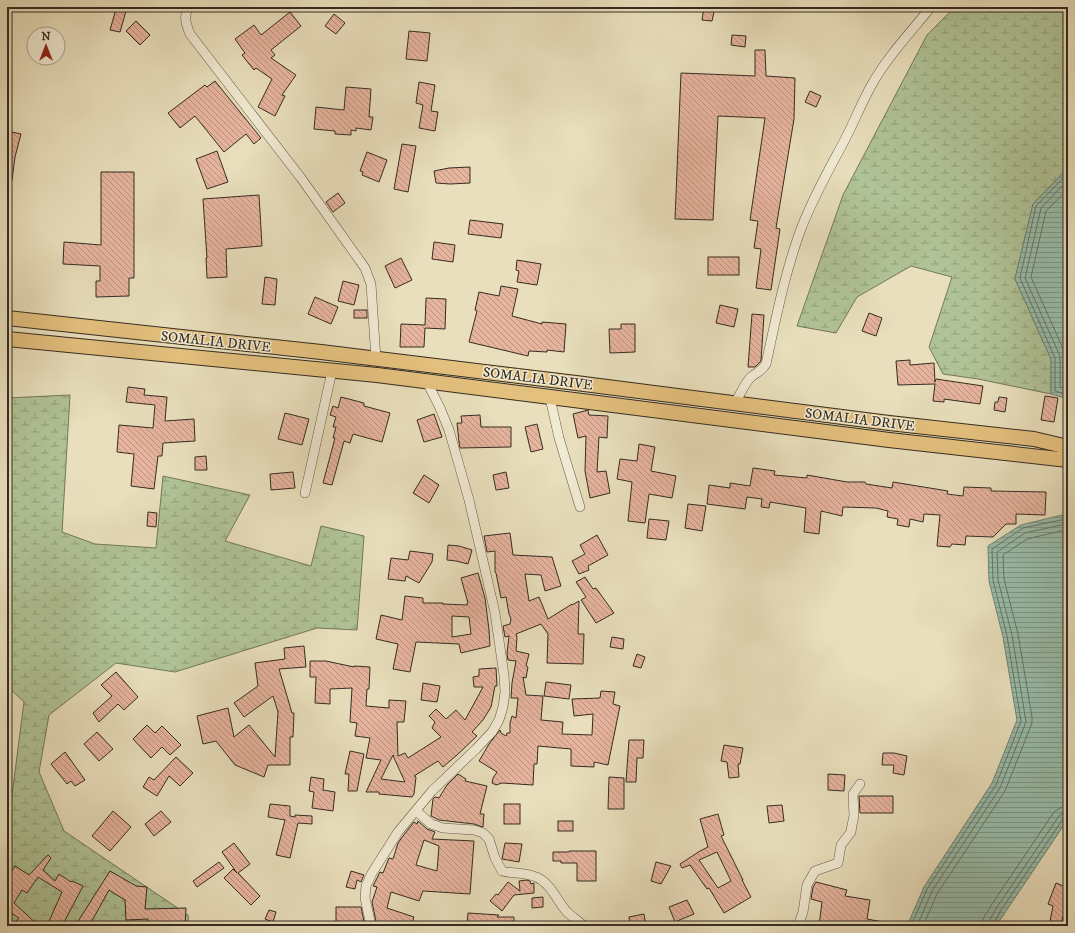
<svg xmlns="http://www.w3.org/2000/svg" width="1075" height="933" viewBox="0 0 1075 933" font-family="'IM FELL DW Pica',serif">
	<defs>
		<pattern id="wetland-marsh" width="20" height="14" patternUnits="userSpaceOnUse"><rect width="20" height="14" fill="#b0c396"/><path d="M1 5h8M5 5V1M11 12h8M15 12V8" fill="none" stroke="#909f7a"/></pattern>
		<pattern id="water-rules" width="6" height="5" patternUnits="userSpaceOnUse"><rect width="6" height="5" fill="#98bdab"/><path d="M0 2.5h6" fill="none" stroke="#7d9a8b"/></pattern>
		<pattern id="building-back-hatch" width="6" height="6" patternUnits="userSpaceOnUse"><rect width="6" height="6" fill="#e7b49e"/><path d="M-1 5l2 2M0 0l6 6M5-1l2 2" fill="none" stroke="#bc9380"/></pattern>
	</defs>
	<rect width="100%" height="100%" fill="#e9dfbc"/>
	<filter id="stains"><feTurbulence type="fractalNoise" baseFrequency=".005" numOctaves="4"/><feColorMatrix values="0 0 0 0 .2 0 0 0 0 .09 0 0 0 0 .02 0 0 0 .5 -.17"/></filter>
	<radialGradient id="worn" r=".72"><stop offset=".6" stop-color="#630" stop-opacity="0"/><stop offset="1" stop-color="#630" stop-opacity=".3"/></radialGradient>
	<g fill="url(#wetland-marsh)" stroke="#72785c">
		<polygon points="955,7 1068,7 1068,168 1033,204 1015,279 1051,359 1051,394 978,379 943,374 929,347 952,277 911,266 857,297 836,333 797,326 843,195 927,35"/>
		<polygon points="70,395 62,532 95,544 156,548 163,476 250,495 225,541 311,566 321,526 364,536 357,630 317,628 175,672 116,663 49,715 39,772 64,831 188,915 189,926 7,926 7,834 24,702 7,686 7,398"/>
	</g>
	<g fill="url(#water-rules)" stroke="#708374">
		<polygon points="1068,168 1068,399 1051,394 1051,359 1015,279 1033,204"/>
		<polygon points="1062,515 1068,517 1068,819 996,926 907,926 924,887 992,783 1017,720 1003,637 989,581 988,546 1021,525"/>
	</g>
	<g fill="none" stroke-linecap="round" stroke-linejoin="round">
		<g stroke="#667466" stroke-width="1">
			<polyline points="1068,173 1036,206 1020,278 1055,358 1055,391 1068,395"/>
			<polyline points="1068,180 1041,208 1025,278 1060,356 1060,387 1068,390"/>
			<polyline points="1068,189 1046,211 1031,277 1065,353 1066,382 1068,384"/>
			<polyline points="911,926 927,889 996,785 1021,721 1007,636 993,580 992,549 1023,528 1061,520 1068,520"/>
			<polyline points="917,926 932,891 1000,788 1026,722 1012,635 998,580 997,552 1025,533 1061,525 1068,526"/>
			<polyline points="923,926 937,894 1005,791 1032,723 1032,717 1018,634 1004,579 1003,555 1027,539 1061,531 1068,532"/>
			<polyline points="982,926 983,919 992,904 1054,812 1060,808 1068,806"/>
			<polyline points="988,926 989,921 997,907 1059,816 1063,813 1068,812"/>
			<polyline points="993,926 994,923 1001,910 1063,819 1068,817"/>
		</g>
	</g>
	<g fill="url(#building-back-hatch)" stroke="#342c21" fill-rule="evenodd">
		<polygon points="704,7 715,7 712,21 702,20"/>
		<polygon points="116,9 126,11 120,32 110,30"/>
		<polygon points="290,12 301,26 271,50 275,55 271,58 296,75 282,95 285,96 275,116 258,107 272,79 256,68 254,70 242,55 245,53 235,39 254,25 261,35"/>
		<polygon points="334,14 345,23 336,34 325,26"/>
		<polygon points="136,21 150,35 140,45 126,31"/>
		<polygon points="409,31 430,33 427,61 406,59"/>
		<polygon points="732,35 746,36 745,47 731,45"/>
		<polygon points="755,50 765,50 766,76 795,78 794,119 776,228 780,229 771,290 756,288 761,249 754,248 758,221 750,220 765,118 718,116 713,220 675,219 681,73 755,76"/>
		<polygon points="215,81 261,138 254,144 246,134 224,152 195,116 180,128 168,113 205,85 207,87"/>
		<polygon points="419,82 435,85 431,111 438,112 435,131 419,128 423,105 416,103"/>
		<polygon points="346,87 371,89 369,117 373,117 371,130 356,128 356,131 351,130 351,135 335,134 335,131 314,129 316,107 344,110"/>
		<polygon points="810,91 821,96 816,107 805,102"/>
		<polygon points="7,131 21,134 15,157 12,180 7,180"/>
		<polygon points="402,144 416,146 408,192 394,189"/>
		<polygon points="217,151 228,182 207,189 196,159"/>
		<polygon points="367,152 387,160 379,182 362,175 363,172 360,171"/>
		<polygon points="470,167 470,183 450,184 436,183 434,171 449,168"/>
		<polygon points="101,172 134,172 134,278 129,278 129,296 96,297 96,281 100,281 100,266 63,264 64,242 101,245"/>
		<polygon points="338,193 345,203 333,212 326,202"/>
		<polygon points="259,195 262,246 226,249 227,277 207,278 206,258 207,258 203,199"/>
		<polygon points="470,220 503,224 501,238 468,234"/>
		<polygon points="434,242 455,245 453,262 432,259"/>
		<rect x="708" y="257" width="31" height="18"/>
		<polygon points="401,258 412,280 395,288 385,266"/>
		<polygon points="517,260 541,264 537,285 517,282 519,271 516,270"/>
		<polygon points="265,277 277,279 275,305 262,304"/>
		<polygon points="343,281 359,285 354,305 338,301"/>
		<polygon points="501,286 518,289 512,316 542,324 542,322 566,324 564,352 547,350 547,352 529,351 528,356 469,342 477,311 475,310 479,292 499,296"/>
		<polygon points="315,297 338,307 331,324 308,314"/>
		<polygon points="426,298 446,299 445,329 425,328 424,347 400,347 401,324 425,325"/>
		<polygon points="720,305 738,309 734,327 716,323"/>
		<rect x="354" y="310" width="13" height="8"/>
		<polygon points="869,313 882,318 876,336 862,331"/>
		<polygon points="752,314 764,315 761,361 755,367 748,367"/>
		<polygon points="621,324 635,324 635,352 610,353 609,329 621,329"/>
		<polygon points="910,360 910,365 934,363 935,382 936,379 983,386 980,404 944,399 944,402 933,401 935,384 898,385 896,361"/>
		<polygon points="128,387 145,389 144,395 167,397 165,421 194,419 195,441 163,443 162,456 158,456 154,489 131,486 134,454 117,452 119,425 153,428 155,405 126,402"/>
		<polygon points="1045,396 1058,398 1054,422 1041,420"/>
		<polygon points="341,397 364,403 364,406 390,413 382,442 353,434 350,443 344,441 332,485 323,483 335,438 333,438 336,427 333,427 336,417 330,415 333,406 338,408"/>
		<polygon points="999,397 1007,398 1005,412 994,410 995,402 998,402"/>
		<polygon points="588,410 589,415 608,416 607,438 599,437 597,472 606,471 610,493 590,498 585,471 586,436 578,438 573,414"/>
		<polygon points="285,413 309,419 302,445 278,439"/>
		<polygon points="434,414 442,437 424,442 417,420"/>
		<polygon points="480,415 481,427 511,427 511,447 460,448 459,442 457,423 462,423 461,416"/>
		<polygon points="537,424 543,449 531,452 525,427"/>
		<polygon points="639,444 655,447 651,471 676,476 672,498 649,494 645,523 628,521 632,482 617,479 620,459 637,461"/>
		<polygon points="206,456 207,470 195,470 195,457"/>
		<polygon points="753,468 775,471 774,475 807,478 807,475 847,482 865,482 866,484 892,488 893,482 948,491 947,494 963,496 964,487 991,488 991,491 1046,492 1045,515 1016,514 1016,524 1006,524 993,537 966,536 965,545 952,544 950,547 937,546 940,515 924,514 923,522 910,519 909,527 897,525 898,519 887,517 888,511 876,508 843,507 842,516 821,511 819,534 804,532 806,508 770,502 769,508 761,507 762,499 747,497 745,509 707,504 709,485 730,488 730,483 750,486"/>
		<polygon points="293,472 295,488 271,490 270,474"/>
		<polygon points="506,472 509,488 496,490 493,475"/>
		<polygon points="424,475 439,485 429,503 413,493"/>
		<polygon points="688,504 706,506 702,531 685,528"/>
		<polygon points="148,512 157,513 156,527 147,526"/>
		<polygon points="649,519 669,521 666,540 647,538"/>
		<polygon points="510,533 513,555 552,557 561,586 545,591 541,575 525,574 529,601 539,597 548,619 572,604 572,605 579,601 578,634 584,634 583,664 547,663 548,634 541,624 516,634 517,637 516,651 529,654 526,666 528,667 526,678 523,677 526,695 543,696 541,720 563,722 562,734 592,735 593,714 574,716 572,699 600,698 601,691 615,692 613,704 620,706 608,765 594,762 594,767 571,766 571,749 538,746 537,764 534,764 533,785 502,783 496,785 492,783 493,778 497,772 479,761 489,744 500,730 501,733 506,736 507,733 510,733 510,723 512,716 516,718 518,698 511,698 512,683 516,661 508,660 507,653 509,636 505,637 503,626 510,624 511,619 509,614 506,597 501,598 496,573 495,572 495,551 487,552 484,536"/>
		<polygon points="597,535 608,555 588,566 589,570 579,574 572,561 585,554 580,545"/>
		<polygon points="448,545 459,546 472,550 468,564 456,561 447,560"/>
		<polygon points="410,551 433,554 432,562 419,583 406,576 405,581 388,579 391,558 408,560"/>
		<path d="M478 573 485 598 489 630 490 646 461 653 459 644 416 642 410 672 393 669 398 644 376 639 381 615 402 620 405 596 423 598V603H443V604L467 605V603H468L461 578ZM452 616 469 617 471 634 452 637Z"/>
		<polygon points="585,577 593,589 596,588 614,613 596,623 581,600 586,597 576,582"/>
		<polygon points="612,637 624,639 623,649 610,647"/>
		<polygon points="304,646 306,667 279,669 292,713 294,713 293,737 290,737 290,765 268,765 264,777 235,765 216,741 203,744 197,716 228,708 234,737 249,725 275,757 278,712 273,696 244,717 234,703 258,686 255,663 285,659 284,648"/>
		<polygon points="637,654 645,657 641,668 633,666"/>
		<path d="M310 661H326L354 667V666L370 667 369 689H367L366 706 389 708V700L406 701 404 722H397L398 756 405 753 408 758 441 737 432 728 435 722 429 716 436 709 446 719 456 710 465 720 483 687H474L473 677 479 676V669L496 668 497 686H495L491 707 483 720 472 732 477 736 457 755 443 767 438 761 414 776 416 777 414 794 412 797 379 794V792H366L381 760 366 758 370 738 355 736 357 723 350 722 352 688 330 689V704L315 703 316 677H310ZM393 755 394 758 405 782 381 779Z"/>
		<polygon points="116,672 138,697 124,710 118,704 99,722 93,713 112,696 101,685"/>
		<polygon points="546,682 571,685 569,699 544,696"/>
		<polygon points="423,683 440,686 437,702 421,700"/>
		<polygon points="147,725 155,733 162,726 181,745 170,755 162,747 151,758 133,739"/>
		<polygon points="97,732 113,749 99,761 84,744"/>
		<polygon points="629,740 644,740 643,758 637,758 636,782 626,782"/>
		<polygon points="724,745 743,748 740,764 738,764 739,777 729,778 727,762 721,761"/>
		<polygon points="350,751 364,754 357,791 348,791 349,774 345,774"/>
		<polygon points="65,752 85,780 75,786 71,781 67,784 51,764"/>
		<polygon points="883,753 894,753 907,756 904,775 893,773 894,765 882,765"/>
		<polygon points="176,757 193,773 180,786 169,776 157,796 143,787 149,777 154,780"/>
		<polygon points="458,774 466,779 465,781 487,786 480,814 484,814 483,827 474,824 439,820 431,816 433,799 435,797 439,798 447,785"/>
		<polygon points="828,774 845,775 844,791 828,790"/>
		<polygon points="311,777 324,779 323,790 335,792 333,811 312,808 314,792 309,791"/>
		<polygon points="609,777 624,778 624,809 608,809"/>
		<polygon points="859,796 893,796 893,813 860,813"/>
		<polygon points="270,804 290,806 290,816 295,817 295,815 312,816 312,824 298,823 290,858 276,855 285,820 268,817"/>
		<rect x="504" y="804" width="16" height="20"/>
		<polygon points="782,805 784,821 769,823 767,806"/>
		<polygon points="113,811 131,827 110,851 92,836"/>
		<polygon points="161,811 171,822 154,836 145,824"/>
		<path d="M718 814 724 835 721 836 743 880H742L751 897 724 913 709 888 707 889 690 865 682 868 680 864 700 851 708 847 700 819ZM717 852 731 881 718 888 699 860Z"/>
		<path d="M418 821 427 829 435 832 432 839 474 841 470 894 423 891 419 901 391 892 387 908 414 917 411 926H377L372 902 377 887 373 886 380 872 383 873 389 858 393 859 398 843 403 836 414 822 417 824ZM424 840 439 846 437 871 416 865Z"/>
		<rect x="558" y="821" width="15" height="10"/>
		<polygon points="234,843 250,864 238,873 260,896 251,905 224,878 233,869 237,873 222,852"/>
		<polygon points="505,843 522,844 519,862 502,859"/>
		<polygon points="569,851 596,851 596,881 577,881 577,863 561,863 561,861 553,861 553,852 569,852"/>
		<polygon points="48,855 51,858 43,870 55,881 59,874 71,882 72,881 83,886 62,926 47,926 62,892 38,877 27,893 22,890 14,903 39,926 11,926 19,918 8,911 7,913 7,878 15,866 29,875"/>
		<polygon points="219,862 224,868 197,887 193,881"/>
		<polygon points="656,862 671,866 661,884 651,881"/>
		<polygon points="110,871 136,886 147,887 145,909 186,908 185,926 148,926 148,919 126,920 125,900 109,890 89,926 75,926"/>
		<polygon points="351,871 364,875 361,882 357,880 355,889 346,887"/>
		<polygon points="527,880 530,881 531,884 534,883 534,893 514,895 502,911 490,901 496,894 498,895 508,882 520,891 519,881"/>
		<polygon points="816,882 847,890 845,896 870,900 867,919 883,922 882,926 819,926 822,902 811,899 813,887"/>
		<polygon points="1056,883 1068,888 1068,912 1065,911 1060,926 1049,926 1053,906 1048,904"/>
		<polygon points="543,897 543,907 532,908 532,898"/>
		<polygon points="687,900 694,914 675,922 669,907"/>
		<polygon points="336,907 361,907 365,926 336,926"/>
		<polygon points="269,910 276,912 273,922 265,919"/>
		<polygon points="468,913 499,915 497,917 514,917 514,926 467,926"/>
		<polygon points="644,914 646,926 630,926 629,917"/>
	</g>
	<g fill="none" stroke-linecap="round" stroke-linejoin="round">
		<g stroke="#615948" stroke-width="10">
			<g id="street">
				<path d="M189 7C183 16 186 24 190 34L301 178 365 268 371 284 376 360"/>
				<polyline points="550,398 559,438 580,507"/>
				<path d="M735 403C740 395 744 384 751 377 757 372 762 371 766 364 776 318 785 272 801 229 812 200 827 173 841 147 852 127 860 106 871 86 887 57 910 33 931 7"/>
				<polyline points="305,493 332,371"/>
				<path d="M416 811 431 824 443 828 474 830 483 833 489 839 495 858 502 871C513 874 525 872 536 877 551 883 557 901 567 912 572 917 579 921 584 926"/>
				<polyline points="371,926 365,898 366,886 372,873 398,832 432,791 476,749 492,732 499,720 503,707 505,692 504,675 495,613 469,500 449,430 440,408 427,382"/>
				<polyline points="798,926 803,912 807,885 815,871 838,863 841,845 851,832 852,825 854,816 853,794 860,784"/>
			</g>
		</g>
		<g stroke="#342c21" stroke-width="16">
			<g id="primary">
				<polyline points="7,318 321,352 576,383 889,423 1034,439 1068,447"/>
				<polyline points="7,339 377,375 889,440 1068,460"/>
			</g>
		</g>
		<use href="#street" stroke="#f1ead3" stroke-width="9"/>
		<use href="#primary" stroke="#e4c07e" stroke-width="14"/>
	</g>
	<g text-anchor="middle" stroke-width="3" stroke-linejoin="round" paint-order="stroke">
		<g font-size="14" fill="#342c21" stroke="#f1ead3">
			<text transform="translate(216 341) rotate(6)" y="5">SOMALIA DRIVE</text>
			<text transform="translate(538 378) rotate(7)" y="5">SOMALIA DRIVE</text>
			<text transform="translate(860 419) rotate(7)" y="5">SOMALIA DRIVE</text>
		</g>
	</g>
	<rect width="1075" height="933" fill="none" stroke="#e9dfbc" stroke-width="24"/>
	<rect x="8" y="8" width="1059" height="917" fill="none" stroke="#342c21" stroke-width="2"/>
	<rect x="12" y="12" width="1051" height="909" fill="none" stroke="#342c21"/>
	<g transform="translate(46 46)"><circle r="19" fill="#f1ead3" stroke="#a59e8c"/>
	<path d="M0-3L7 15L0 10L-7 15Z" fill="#8f2418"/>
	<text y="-6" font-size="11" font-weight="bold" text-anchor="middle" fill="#342c21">N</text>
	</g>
	<rect width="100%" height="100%" filter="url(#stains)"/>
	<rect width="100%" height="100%" fill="url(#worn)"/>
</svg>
